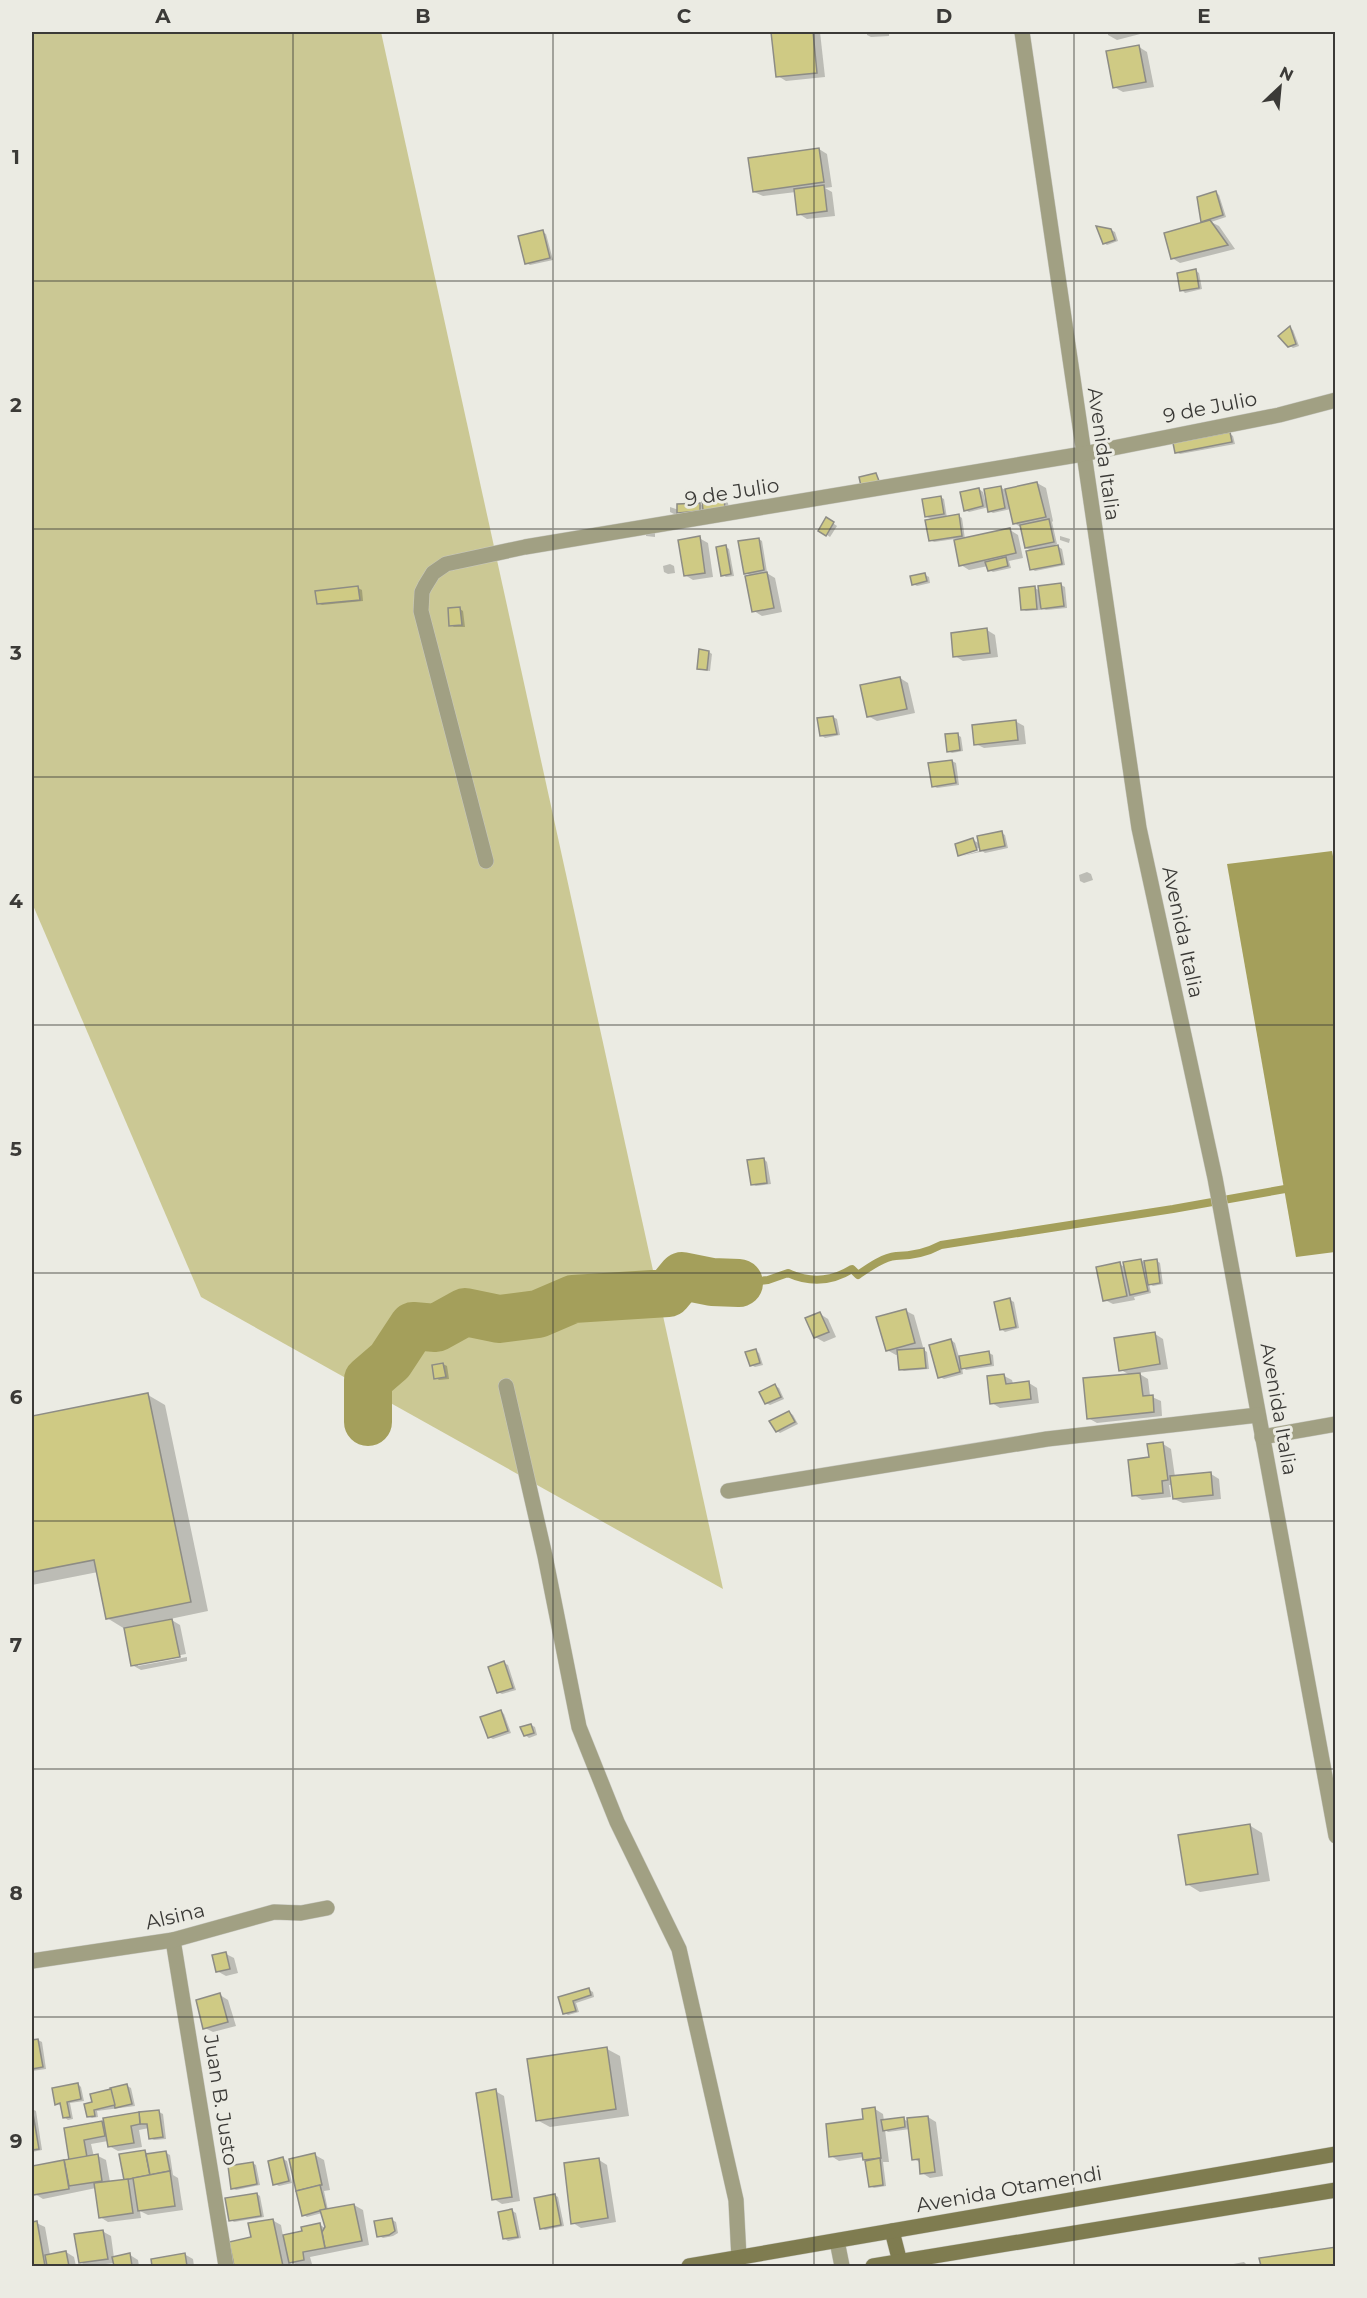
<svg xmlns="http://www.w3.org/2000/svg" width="1367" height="2298" viewBox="0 0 1367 2298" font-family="Montserrat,sans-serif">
	<rect width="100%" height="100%" fill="#ebebe3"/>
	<polygon fill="#cbc894" points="32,32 381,32 723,1589 201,1297 32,903"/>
	<polygon fill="#a49f5b" points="1332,851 1336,872 1335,1252 1296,1257 1227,864"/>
	<g fill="#0003">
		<polygon points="773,32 820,32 825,77 786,81 778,76"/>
		<polygon points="867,32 889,32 889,36 871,37 867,35"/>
		<polygon points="1108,32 1148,32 1117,40 1108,35"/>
		<polygon points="1139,47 1147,52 1154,87 1123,92 1114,87"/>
		<polygon points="819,149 827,154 832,187 825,188 832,192 835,216 807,219 799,214 796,192 763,196 754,192"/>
		<polygon points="1215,192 1219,195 1226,217 1211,222 1219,226 1235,249 1180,263 1172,258 1204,223 1202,221"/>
		<polygon points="1111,230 1115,232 1118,241 1107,245 1104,243"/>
		<polygon points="542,232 546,234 553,260 530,265 526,263"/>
		<polygon points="1196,271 1199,273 1202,289 1185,293 1182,290"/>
		<polygon points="1290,328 1293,330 1299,346 1293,348 1289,345"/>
		<polygon points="1230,434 1233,436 1235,444 1180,454 1176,452"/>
		<polygon points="1037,483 1046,488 1053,521 1052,522 1057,544 1055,545 1062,549 1065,565 1035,571 1031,569 1033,552 1026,548 1022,528 1014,523 1011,509 993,513 989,511 989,507 969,512 965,510 979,489 983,492 985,500 1001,488 1006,490"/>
		<polygon points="940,497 944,499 947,518 959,516 962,518 965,539 1010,530 1018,535 1023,558 1009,561 1011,568 993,572 989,570 988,566 969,570 961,565 955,539 934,542 930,540 933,520 927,517"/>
		<polygon points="724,500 728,503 729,510 683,514 677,511 677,514 674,514 670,512 670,507 679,510 700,504 704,507"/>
		<polygon points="827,519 837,526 830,537 820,530"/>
		<polygon points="646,531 655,533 655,537 646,536"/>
		<polygon points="1060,536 1070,539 1069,543 1060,540"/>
		<polygon points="699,538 708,543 713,577 693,580 685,575"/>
		<polygon points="759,539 762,541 767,572 765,572 775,578 782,612 762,616 754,611 752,576 745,573"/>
		<polygon points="726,547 729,549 734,576 726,577 723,575"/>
		<polygon points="670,564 674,566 675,573 668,574 664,572 663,566"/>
		<polygon points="925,575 929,577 930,583 917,586 913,584"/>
		<polygon points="1061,585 1065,587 1067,608 1046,610 1040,607 1040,610 1026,611 1022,609 1035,588 1040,591"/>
		<polygon points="358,588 362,590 363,601 322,605 318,603"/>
		<polygon points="460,609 463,611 465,627 454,627 451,625"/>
		<polygon points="987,630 995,635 998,657 963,661 955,656"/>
		<polygon points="709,652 712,654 710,671 702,670 699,668"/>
		<polygon points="900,678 908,683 915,713 877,721 868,716"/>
		<polygon points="833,717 837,719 840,735 825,738 821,735"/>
		<polygon points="1015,721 1024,726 1026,744 984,748 976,744"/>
		<polygon points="958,735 961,737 963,751 952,753 948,751"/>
		<polygon points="952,761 956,763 959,785 937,788 933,786"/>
		<polygon points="1001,833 1005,835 1008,848 985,853 981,850 984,849 984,846 960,855 957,845 973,840 980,844 979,837"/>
		<polygon points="979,851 980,852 962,856"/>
		<polygon points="1087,872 1091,874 1093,880 1084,883 1080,881 1079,875"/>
		<polygon points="764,1159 767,1162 771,1184 756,1186 752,1184"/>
		<polygon points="1141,1260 1144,1262 1157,1261 1160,1263 1163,1284 1153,1286 1149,1284 1151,1293 1134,1297 1135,1300 1113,1304 1105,1300 1119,1264 1125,1267"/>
		<polygon points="1010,1300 1014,1302 1019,1328 1005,1332 1001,1329"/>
		<polygon points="906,1311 914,1315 923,1347 921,1348 927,1352 929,1369 904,1371 900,1369 899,1354 896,1355 887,1350"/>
		<polygon points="820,1314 828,1319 836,1337 824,1342 815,1337"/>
		<polygon points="1155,1334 1163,1339 1168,1369 1138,1373 1148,1379 1150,1396 1161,1401 1162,1416 1097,1423 1088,1418 1130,1375 1121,1370"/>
		<polygon points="951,1340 955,1343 959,1357 989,1353 993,1355 994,1366 966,1370 962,1367 963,1374 944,1379 940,1377"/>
		<polygon points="756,1351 759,1353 763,1365 755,1367 751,1365"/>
		<polygon points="443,1364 447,1366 449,1379 439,1380 436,1378"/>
		<polygon points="1004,1376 1012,1380 1013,1384 1029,1383 1037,1388 1039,1403 1000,1408 992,1403"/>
		<polygon points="775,1386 779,1388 784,1399 770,1405 766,1403"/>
		<polygon points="148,1395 165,1405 208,1611 170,1619 180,1625 186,1654 138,1663 138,1666 187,1657 187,1661 141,1670 132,1665 125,1629 107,1618 98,1572 32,1585 32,1418"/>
		<polygon points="789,1412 793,1415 798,1424 780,1433 777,1431"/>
		<polygon points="1163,1444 1171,1449 1175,1477 1211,1474 1219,1479 1221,1499 1183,1503 1174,1499 1173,1485 1169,1485 1171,1497 1142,1500 1134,1495 1150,1459"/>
		<polygon points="504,1663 508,1665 516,1690 502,1694 498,1692"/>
		<polygon points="501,1711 504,1714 511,1733 493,1739 489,1737"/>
		<polygon points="531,1725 535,1727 537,1735 529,1738 525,1735"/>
		<polygon points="1249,1825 1262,1833 1270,1881 1200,1892 1187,1884"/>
		<polygon points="226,1954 234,1958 238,1973 226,1976 217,1971"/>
		<polygon points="589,1990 593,1992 594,1997 576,2003 579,2012 568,2015 564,2013 560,1998"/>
		<polygon points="220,1995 228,2000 236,2026 213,2032 205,2028"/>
		<polygon points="38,2040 42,2042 46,2069 32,2071 32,2041"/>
		<polygon points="607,2049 620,2056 629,2116 550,2127 537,2120"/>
		<polygon points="78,2084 81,2087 84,2101 70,2103 73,2119 68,2120 64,2117 62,2105 56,2104"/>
		<polygon points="127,2086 131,2088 135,2106 97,2111 98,2117 92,2118 88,2116 86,2105"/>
		<polygon points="495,2091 504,2096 520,2201 502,2204 494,2199"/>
		<polygon points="32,2109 36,2111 42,2150 32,2152"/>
		<polygon points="875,2109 883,2114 884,2121 903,2119 909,2122 928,2117 936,2122 943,2176 930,2178 922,2173 921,2163 914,2159 910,2129 888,2132 885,2130 889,2162 883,2162 886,2186 874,2188 870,2186 867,2160 864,2157 839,2161 831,2156"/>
		<polygon points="159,2112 163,2114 166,2139 154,2140 150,2138 149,2128 139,2130 142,2147 118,2151 109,2146 108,2141 91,2144 94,2157 98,2156 106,2160 110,2182 126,2180 144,2151 149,2155 166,2153 170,2155 173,2175 178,2178 183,2210 148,2215 140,2211 141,2218 108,2222 100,2217 96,2188 43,2199 35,2194 32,2168 71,2161 66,2129"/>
		<polygon points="315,2155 324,2160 330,2190 324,2191 328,2210 354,2205 363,2210 369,2245 310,2257 312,2264 300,2266 288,2261 289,2266 236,2266 231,2243 253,2239 272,2220 281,2225 283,2236 304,2232 320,2225 327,2229 322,2213 307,2217 304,2215"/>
		<polygon points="283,2159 287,2161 292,2183 279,2186 275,2184"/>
		<polygon points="599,2160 607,2165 616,2222 581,2228 573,2223"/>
		<polygon points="252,2163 256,2165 260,2185 236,2190 232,2188"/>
		<polygon points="257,2194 260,2196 264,2217 234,2222 231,2220"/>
		<polygon points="554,2195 558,2197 564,2226 545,2230 541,2228"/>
		<polygon points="512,2211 516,2213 521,2238 508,2241 504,2238"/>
		<polygon points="392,2220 396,2222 398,2233 393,2236 383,2238 379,2236"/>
		<polygon points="32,2221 45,2227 50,2255 66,2252 74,2257 76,2266 32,2266"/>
		<polygon points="102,2231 111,2236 114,2258 130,2255 138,2260 139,2266 116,2266 115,2263 87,2266 80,2262"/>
		<polygon points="1336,2248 1336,2266 1262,2266 1261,2260"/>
		<polygon points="184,2254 193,2259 194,2266 154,2266 152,2260"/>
		<polygon points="1244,2262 1248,2266 1228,2266 1228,2265"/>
	</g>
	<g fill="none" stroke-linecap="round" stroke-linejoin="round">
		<path stroke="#a49f5b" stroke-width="8" d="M739 1283 768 1280 788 1273C810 1283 831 1282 852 1269L858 1275C868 1268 883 1257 896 1256 912 1256 926 1253 941 1245L1173 1209 1285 1189"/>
		<polyline stroke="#a49f5b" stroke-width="48" points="368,1422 368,1380 390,1361 413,1326 436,1328 465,1312 499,1319 538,1314 573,1299 668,1293 682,1276 712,1282 739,1283"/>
	</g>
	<g fill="#cfca84" stroke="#8d8c85" stroke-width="1.5">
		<polygon points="771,32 813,32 817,73 776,77"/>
		<polygon points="1139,45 1146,82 1113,88 1106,51"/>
		<polygon points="819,148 824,182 753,192 748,158"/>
		<polygon points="824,185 827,211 797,215 794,189"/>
		<polygon points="1216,191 1223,215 1201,222 1197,197"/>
		<polygon points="1210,220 1228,245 1171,259 1164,233"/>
		<polygon points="1096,226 1111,229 1115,240 1103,244"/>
		<polygon points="543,230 550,258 525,264 518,236"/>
		<polygon points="1196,269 1199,288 1180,291 1177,273"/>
		<polygon points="1290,326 1296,344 1288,347 1278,336"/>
		<polygon points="1230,432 1232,442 1175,453 1173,443"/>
		<polygon points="876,473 879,481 861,486 859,477"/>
		<polygon points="1037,482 1046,517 1013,524 1005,489"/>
		<polygon points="1001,486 1005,508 988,512 984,489"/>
		<polygon points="979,488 983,506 964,511 960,492"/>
		<polygon points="941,496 944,514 925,517 922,499"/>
		<polygon points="724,499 725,508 703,510 702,501"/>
		<polygon points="700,503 700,511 677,513 677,504"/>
		<polygon points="959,514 962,536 929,541 925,520"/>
		<polygon points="826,517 834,522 826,536 818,531"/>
		<polygon points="1049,519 1054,542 1025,548 1020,525"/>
		<polygon points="1010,528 1016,553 959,566 954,540"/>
		<polygon points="700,536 705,573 684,576 678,540"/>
		<polygon points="759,538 764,570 744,574 738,541"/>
		<polygon points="726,545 731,574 721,576 716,547"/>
		<polygon points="1058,545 1062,564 1030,570 1026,551"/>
		<polygon points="1006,557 1008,566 988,571 985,562"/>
		<polygon points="767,572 774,608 752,612 745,576"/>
		<polygon points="925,573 927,581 912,585 910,576"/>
		<polygon points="1061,583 1064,606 1041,609 1038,586"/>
		<polygon points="358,586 360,600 317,604 315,591"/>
		<polygon points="1035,586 1037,609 1021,610 1019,588"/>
		<polygon points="460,607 462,625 449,626 448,608"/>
		<polygon points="987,628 990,653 953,657 951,633"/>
		<polygon points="699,649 709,651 707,670 697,669"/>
		<polygon points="900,677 907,709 867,717 860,685"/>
		<polygon points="833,716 837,734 820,736 817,718"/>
		<polygon points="1016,720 1018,740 974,745 972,725"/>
		<polygon points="958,733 960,750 947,752 945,734"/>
		<polygon points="952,760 956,783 932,787 928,763"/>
		<polygon points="1002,831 1005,846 980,851 977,836"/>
		<polygon points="973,838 977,850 958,856 955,844"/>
		<polygon points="764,1158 767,1183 751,1185 747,1160"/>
		<polygon points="1141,1259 1148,1291 1130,1295 1123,1262"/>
		<polygon points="1157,1259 1160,1283 1148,1285 1144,1261"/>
		<polygon points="1120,1262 1127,1296 1103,1301 1096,1267"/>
		<polygon points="1010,1298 1016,1327 1000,1330 994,1302"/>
		<polygon points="906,1309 915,1343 886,1351 876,1317"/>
		<polygon points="820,1312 829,1332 814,1338 805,1318"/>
		<polygon points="1155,1332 1160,1364 1119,1371 1114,1338"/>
		<polygon points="951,1339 960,1372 938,1378 929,1345"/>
		<polygon points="924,1348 926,1368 899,1370 897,1350"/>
		<polygon points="756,1349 760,1363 750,1366 745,1352"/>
		<polygon points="989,1351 991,1364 961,1369 959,1356"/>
		<polygon points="443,1363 446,1377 434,1379 432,1365"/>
		<polygon points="1140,1373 1143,1396 1153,1395 1154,1412 1087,1419 1083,1378"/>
		<polygon points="1004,1374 1006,1384 1029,1381 1031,1399 990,1404 987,1376"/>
		<polygon points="775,1384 781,1397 765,1404 759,1392"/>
		<polygon points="148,1393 191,1602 106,1619 94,1560 32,1572 32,1416"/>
		<polygon points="789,1411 795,1422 776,1432 769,1421"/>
		<polygon points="1163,1442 1168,1480 1162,1481 1163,1493 1132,1496 1128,1460 1149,1457 1147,1444"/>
		<polygon points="1211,1472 1213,1495 1173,1499 1170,1476"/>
		<polygon points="172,1619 180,1657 131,1666 124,1628"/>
		<polygon points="504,1661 513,1688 497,1693 488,1667"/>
		<polygon points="501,1710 508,1731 488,1738 480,1717"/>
		<polygon points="531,1724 534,1733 524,1736 520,1727"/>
		<polygon points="1250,1824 1258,1874 1186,1885 1178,1835"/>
		<polygon points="226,1952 230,1969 216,1972 212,1955"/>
		<polygon points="589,1988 591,1995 573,2001 576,2011 563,2014 558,1997"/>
		<polygon points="220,1993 228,2022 203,2029 196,2000"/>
		<polygon points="38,2039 43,2067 32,2069 32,2040"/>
		<polygon points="607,2047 616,2109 536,2121 527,2059"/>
		<polygon points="78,2083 81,2099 67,2102 70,2117 63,2118 60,2103 55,2105 52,2088"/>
		<polygon points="127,2084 132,2104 115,2108 110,2088"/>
		<polygon points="111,2089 115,2105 94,2110 95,2116 87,2117 84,2104 92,2102 90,2094"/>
		<polygon points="496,2089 512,2197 492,2200 476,2093"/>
		<polygon points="875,2107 881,2158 863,2160 862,2153 829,2157 826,2124 863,2119 862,2109"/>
		<polygon points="32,2108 39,2149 32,2150"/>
		<polygon points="159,2110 163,2137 149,2139 147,2124 140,2124 139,2112"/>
		<polygon points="139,2112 140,2124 131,2126 134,2143 108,2147 103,2118"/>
		<polygon points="928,2116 935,2172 920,2174 919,2159 912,2160 907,2118"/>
		<polygon points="904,2117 905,2127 883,2131 881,2120"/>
		<polygon points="102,2121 105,2136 84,2140 87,2157 69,2160 64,2128"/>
		<polygon points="145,2150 150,2175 124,2180 119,2154"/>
		<polygon points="166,2151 170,2171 150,2175 146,2154"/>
		<polygon points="315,2153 322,2185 296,2191 289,2159"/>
		<polygon points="98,2154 102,2181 69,2186 64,2160"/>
		<polygon points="283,2157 289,2181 273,2185 268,2161"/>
		<polygon points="599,2158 608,2218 571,2224 564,2163"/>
		<polygon points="880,2158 883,2185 869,2187 865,2161"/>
		<polygon points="64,2160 69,2189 33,2195 32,2166"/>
		<polygon points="253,2162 257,2184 231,2189 228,2166"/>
		<polygon points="170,2171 175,2206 138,2211 133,2178"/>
		<polygon points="128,2179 133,2213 99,2218 94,2183"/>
		<polygon points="320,2185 326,2209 302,2216 296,2191"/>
		<polygon points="257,2193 261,2216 229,2221 225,2198"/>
		<polygon points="555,2194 561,2225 540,2229 534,2198"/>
		<polygon points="354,2204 362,2241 325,2248 322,2232 325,2227 320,2210"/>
		<polygon points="512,2209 518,2237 503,2239 498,2212"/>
		<polygon points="392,2218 395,2231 389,2235 377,2237 374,2221"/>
		<polygon points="273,2219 283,2266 234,2266 229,2242 251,2237 248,2223"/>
		<polygon points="37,2221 45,2266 32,2266 32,2222"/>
		<polygon points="320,2223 325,2248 303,2252 304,2260 289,2263 283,2235 302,2231 301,2227"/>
		<polygon points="103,2230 108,2259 79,2263 74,2234"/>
		<polygon points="1336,2247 1336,2266 1261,2266 1259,2258"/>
		<polygon points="66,2251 69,2266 47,2266 45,2255"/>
		<polygon points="130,2253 132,2266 114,2266 112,2257"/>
		<polygon points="185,2253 187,2266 152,2266 151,2259"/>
	</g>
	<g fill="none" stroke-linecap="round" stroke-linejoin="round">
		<g stroke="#c8c8c1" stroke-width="16">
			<g id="minor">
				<polyline points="1022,32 1139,828 1215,1178 1336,1836"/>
				<polyline points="486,861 421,611 422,592 425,586 433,573 446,564 525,547 1083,454 1279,415 1336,400"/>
				<polyline points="506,1386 545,1556 579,1727 617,1822 679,1949 736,2200 739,2258"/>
				<polyline points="1262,1437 1336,1424"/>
				<polyline points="728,1491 1047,1439 1258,1415"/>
				<polyline points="173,1940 226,2266"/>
				<polyline points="32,1961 173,1940 274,1912 301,1913 327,1908"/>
				<polyline points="837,2241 842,2266"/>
			</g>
		</g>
		<g stroke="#c8c8c1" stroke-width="16">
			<g id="secondary">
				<polyline points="892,2231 900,2262"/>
				<polyline points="689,2266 1336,2154"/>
				<polyline points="873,2266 1336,2190"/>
			</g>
		</g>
		<use href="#minor" stroke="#a1a083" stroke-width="15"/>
		<use href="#secondary" stroke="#7f7c50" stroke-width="15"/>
	</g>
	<path fill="none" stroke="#3b3a37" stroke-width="1.5" stroke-opacity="0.55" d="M293 32V2266M553 32V2266M814 32V2266M1074 32V2266M32 281H1336M32 529H1336M32 777H1336M32 1025H1336M32 1273H1336M32 1521H1336M32 1769H1336M32 2017H1336"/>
	<g text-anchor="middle" stroke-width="6" stroke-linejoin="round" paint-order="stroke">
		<g font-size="20" fill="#3b3a37" stroke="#ebebe3">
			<text transform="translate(1210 407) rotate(-11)" y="7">9 de Julio</text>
			<text transform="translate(1104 454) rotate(82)" y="7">Avenida Italia</text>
			<text transform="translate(732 492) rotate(-9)" y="7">9 de Julio</text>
			<text transform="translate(1183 932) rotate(78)" y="7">Avenida Italia</text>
			<text transform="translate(1279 1409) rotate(80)" y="7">Avenida Italia</text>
			<text transform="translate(175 1916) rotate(-13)" y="7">Alsina</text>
			<text transform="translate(221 2100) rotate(81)" y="7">Juan B. Justo</text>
			<text transform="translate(1009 2189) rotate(-10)" y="7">Avenida Otamendi</text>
		</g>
	</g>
	<rect width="1367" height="2298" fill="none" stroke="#ebebe3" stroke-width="66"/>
	<g transform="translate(1280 87) rotate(26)" stroke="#ebebe3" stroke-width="4.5" paint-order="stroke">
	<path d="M0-4.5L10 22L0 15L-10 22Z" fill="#3b3a37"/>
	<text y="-9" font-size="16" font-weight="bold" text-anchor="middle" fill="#3b3a37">N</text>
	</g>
	<rect x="33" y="33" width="1301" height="2232" fill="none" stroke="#3b3a37" stroke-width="2"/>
	<g font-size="20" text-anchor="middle" font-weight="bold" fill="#3b3a37">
		<text x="163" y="23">A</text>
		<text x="423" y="23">B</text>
		<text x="684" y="23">C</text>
		<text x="944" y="23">D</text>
		<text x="1204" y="23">E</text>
		<text x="16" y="164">1</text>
		<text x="16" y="412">2</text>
		<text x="16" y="660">3</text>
		<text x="16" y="908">4</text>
		<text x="16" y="1156">5</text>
		<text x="16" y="1404">6</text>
		<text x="16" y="1652">7</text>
		<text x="16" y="1900">8</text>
		<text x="16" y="2148">9</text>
	</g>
</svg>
